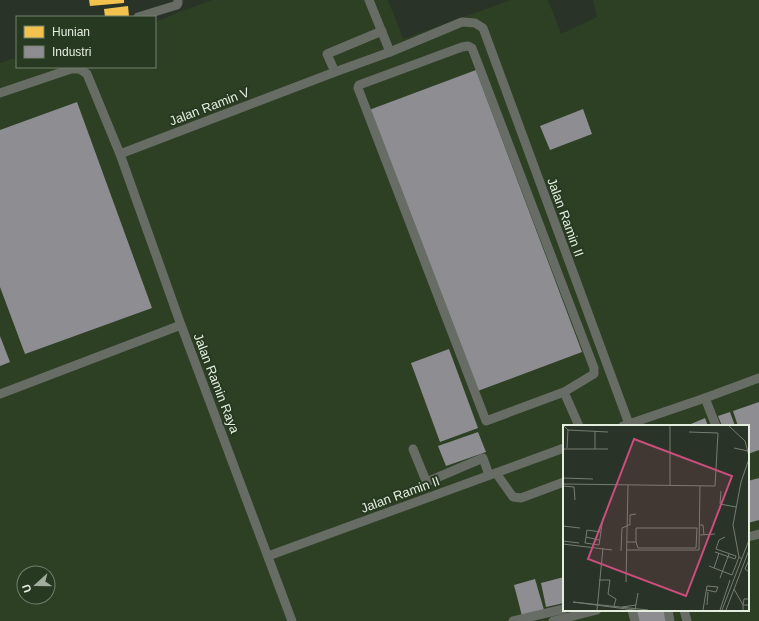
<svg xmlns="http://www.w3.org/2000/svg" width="759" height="621" viewBox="0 0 759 621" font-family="Arial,sans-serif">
	<rect width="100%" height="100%" fill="#2a3327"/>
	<path fill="#2d4024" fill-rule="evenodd" d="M213 0H388L403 39 511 0H548L561 34 597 17 593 0H759V621H0V63L12 59 17 60V67H155V22L182 11ZM564 426H748V610H564ZM24 573H48V597H24Z"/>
	<g fill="#f2c14e">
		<polygon points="89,0 124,0 124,3 90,6"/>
		<polygon points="128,6 129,16 105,17 104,9"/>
	</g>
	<g fill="#8d8d92">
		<polygon points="476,70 582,352 475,392 369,110"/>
		<polygon points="77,102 152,308 25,354 0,287 0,130"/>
		<polygon points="583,109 592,134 550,150 540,126"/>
		<polygon points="0,336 10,362 0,366"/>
		<polygon points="449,349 478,428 440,442 411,363"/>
		<polygon points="759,402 759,450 748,454 748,426 738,426 733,411"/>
		<polygon points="730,412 735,426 722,426 718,416"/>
		<polygon points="705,418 708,426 692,426 691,424"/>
		<polygon points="478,432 486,452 446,466 438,446"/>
		<polygon points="759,478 759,520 748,523 748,481"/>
		<polygon points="564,577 564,603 546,607 541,583"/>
		<polygon points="535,579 544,610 522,616 514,585"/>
		<polygon points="634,610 665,610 667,621 637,621"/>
	</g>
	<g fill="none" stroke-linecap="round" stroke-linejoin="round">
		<g stroke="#676c65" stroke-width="9">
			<polyline points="369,0 390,52"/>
			<polyline points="138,17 177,5 178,3 178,0"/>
			<polyline points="335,72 327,54 382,31"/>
			<polyline points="0,93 71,69 80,69 87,74 120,154 181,325 292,621"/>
			<polyline points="120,154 335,72 390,52 462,22 475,23 483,28 629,424"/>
			<polyline points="564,392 486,421 358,88 359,85 462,47 468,46 472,48 594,368 594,374 564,392 579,426"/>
			<polyline points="0,394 181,325"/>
			<polyline points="705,398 716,426"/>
			<polyline points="623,426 705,398 759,378"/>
			<polyline points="413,449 426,481 429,481 483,458 489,475"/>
			<polyline points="496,473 513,497 521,498 564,482"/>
			<polyline points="748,537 759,534"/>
			<polyline points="268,556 564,448"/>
			<polyline points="632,610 635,621"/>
			<polyline points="668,610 670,621"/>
			<polyline points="684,610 687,621"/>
			<polyline points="513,621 564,609"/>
			<polyline points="553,621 597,610"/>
		</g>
	</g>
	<g text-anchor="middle" stroke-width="4" stroke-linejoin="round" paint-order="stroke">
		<g font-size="13" fill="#e3eede" stroke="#283921">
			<text transform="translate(209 106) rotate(-21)" y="5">Jalan Ramin V</text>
			<text transform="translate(566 217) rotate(70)" y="5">Jalan Ramin II</text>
			<text transform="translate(217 383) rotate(69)" y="5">Jalan Ramin Raya</text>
			<text transform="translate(400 494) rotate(-20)" y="5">Jalan Ramin II</text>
		</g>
	</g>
	<g transform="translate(563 425)">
		<rect width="186" height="186" fill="#2a3327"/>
		<path fill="none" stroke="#747e70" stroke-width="1" d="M1 1 5 5 45 7M166 1 182 16 186 31M4 23 5 5M171 23 185 26M0 24H45M32 24V6M0 53 30 54M0 59 152 61 155 8 126 7M107 60V1M0 61 11 62 12 75M158 66 157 79 173 82M64 100H67V90L73 89M137 100H140L141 110M0 101 17 103M137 110 152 109M23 112 36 115M162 112 156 115 153 124 173 131 172 134M0 116 16 118M64 117H73L75 123H133L134 103H73V117M0 119 49 125M36 120 22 118 23 112 24 105 38 107M36 120 40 93M64 125H136L137 61M58 126 59 103 64 101M152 127 172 134M179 134 176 132 170 100 178 57 186 34M186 135 182 144 186 147M146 141 169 150 176 132M151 143 156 128M157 153 166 129M36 155H47L45 169 53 174 51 181M63 157 65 60M171 164 180 180V185M143 165 153 167 155 162M186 174H181L180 180H186M144 180 145 167M59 182 73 180M34 185 40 123M71 185 10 177 85 185M72 185 75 168M140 185 144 161 155 162M157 185 167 155M159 185 186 115M163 185 186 125"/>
		<path fill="#ca4e7c" fill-opacity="0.15" stroke="#ca4e7c" stroke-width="2" d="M71 14 169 51 123 171 25 134Z"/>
		<rect width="186" height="186" fill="none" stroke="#e3eede" stroke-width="2"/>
	</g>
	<rect x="16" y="16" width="140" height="52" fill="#283921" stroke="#73816d"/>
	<rect x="24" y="26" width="20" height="12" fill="#f2c14e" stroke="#73816d"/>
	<text x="52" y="36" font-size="12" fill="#e3eede">Hunian</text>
	<rect x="24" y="46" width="20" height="12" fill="#8d8d92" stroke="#73816d"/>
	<text x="52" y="56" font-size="12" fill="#e3eede">Industri</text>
	<g transform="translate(36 585) rotate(249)"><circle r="19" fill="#283921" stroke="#73816d"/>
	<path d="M0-3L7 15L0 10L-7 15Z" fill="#a2ad9e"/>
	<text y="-6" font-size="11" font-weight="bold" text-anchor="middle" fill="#e3eede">U</text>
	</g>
</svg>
